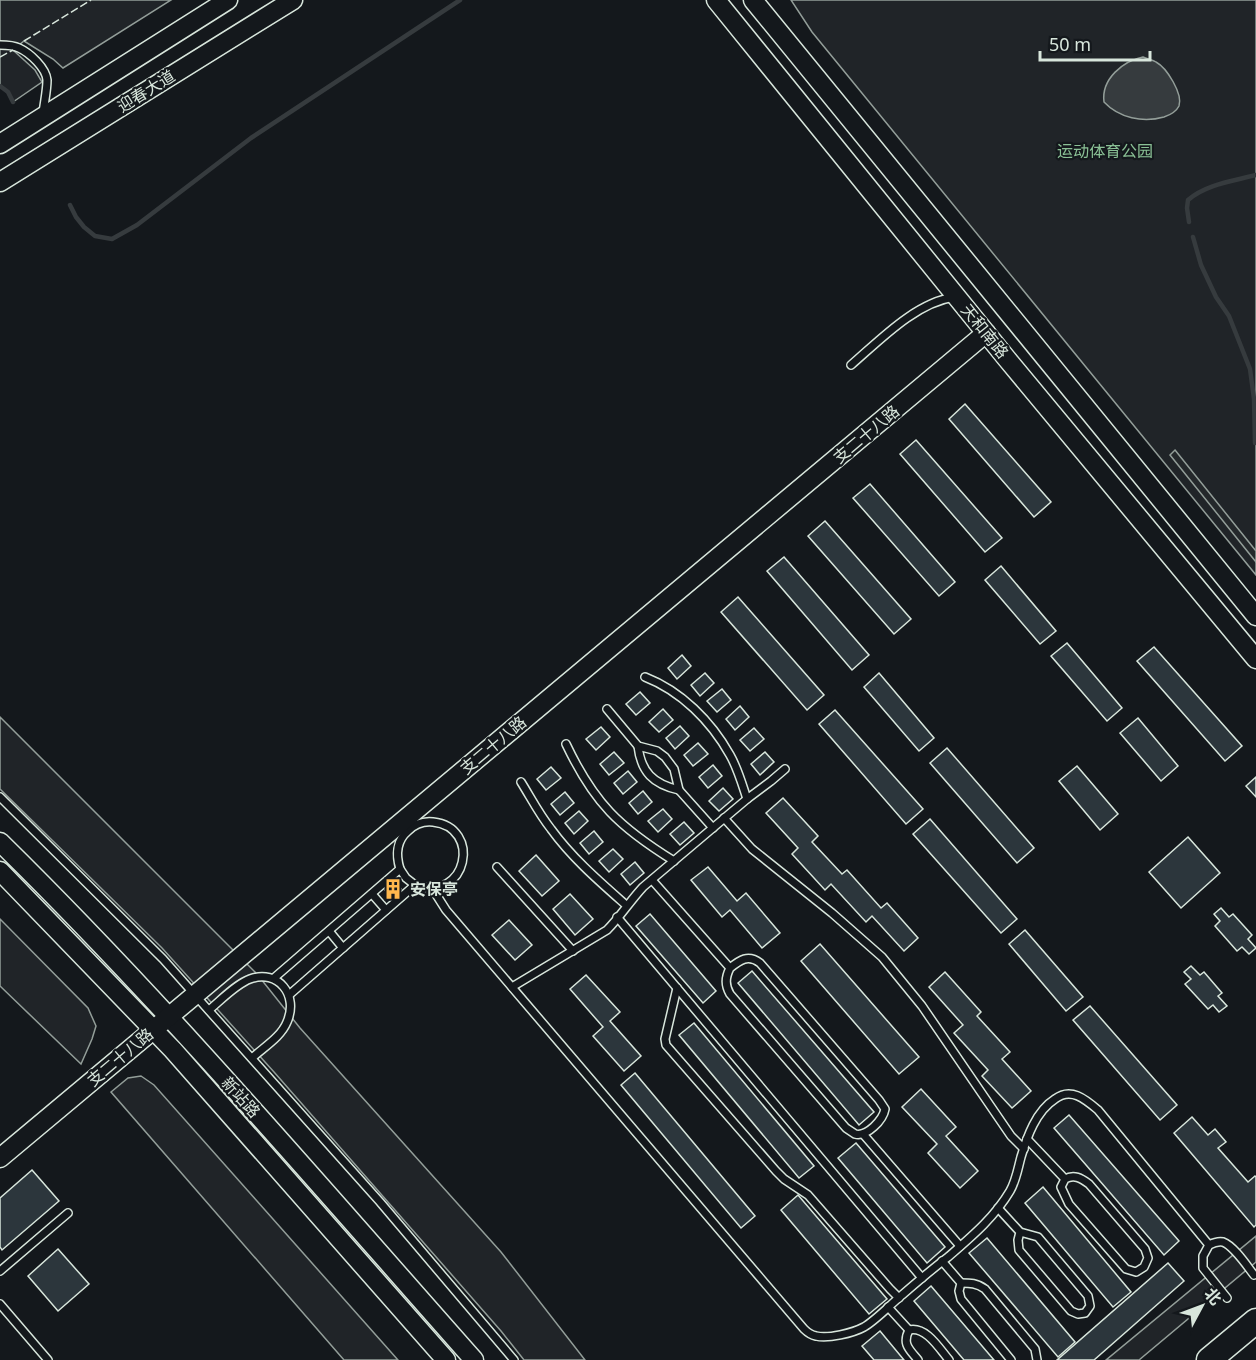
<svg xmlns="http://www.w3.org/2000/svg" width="1256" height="1360" viewBox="0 0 1256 1360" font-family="'Noto Sans','Noto Sans SC',sans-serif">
	<rect width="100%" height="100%" fill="#14181c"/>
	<g fill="#202428" stroke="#939e99" stroke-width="1.5">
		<polygon points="0,0 171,0 63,68 53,59 24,41 13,50 35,70 42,82 13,102 8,92 0,86"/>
		<polygon points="791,0 1256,0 1256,575 812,32"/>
		<polygon points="0,717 257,974 300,1028 501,1252 585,1360 524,1360 501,1331 274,1072 162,948 0,789"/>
		<polygon points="0,919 88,1008 96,1026 92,1039 81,1064 0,986"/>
		<polygon points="141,1076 154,1085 398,1360 344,1360 111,1092 128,1078"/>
		<polygon points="1256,1236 1256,1262 1139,1360 1106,1360"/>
	</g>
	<polygon fill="#24282b" stroke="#939e99" stroke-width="1.5" points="1175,450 1256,551 1256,562 1170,455"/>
	<path fill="#363b3e" stroke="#939e99" stroke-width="1.5" d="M1143 57C1147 59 1153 60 1156 62 1167 68 1183 94 1179 106 1176 112 1170 115 1164 117 1143 123 1119 118 1104 102 1101 79 1123 61 1143 57Z"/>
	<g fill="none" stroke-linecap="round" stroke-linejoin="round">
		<g stroke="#363b3e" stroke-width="4.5">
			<polyline points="0,86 8,92 13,102"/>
			<polyline points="70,205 76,217 84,227 95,236 112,239 137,225 251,138 460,0"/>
			<path d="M1189 222 1187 208 1188 200C1206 184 1234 181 1256 175"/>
			<polyline points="1193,237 1201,265 1216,297 1229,316 1250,369 1254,399 1255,443"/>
		</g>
	</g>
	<g fill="#2c363c" stroke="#d8e6dc" stroke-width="1.5">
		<polygon points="965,404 1051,502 1034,517 949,419"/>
		<polygon points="916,440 1002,538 985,552 900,454"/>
		<polygon points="870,484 955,582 939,596 853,498"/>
		<polygon points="825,521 911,619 894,634 808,536"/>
		<polygon points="784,557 869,655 852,670 767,571"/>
		<polygon points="1001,566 1056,631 1040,644 985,580"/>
		<polygon points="738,597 824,695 807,710 721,612"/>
		<polygon points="1067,643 1122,708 1107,721 1051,656"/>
		<polygon points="1154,647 1242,746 1225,761 1137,661"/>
		<polygon points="682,655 691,666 677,679 668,668"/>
		<polygon points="705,673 714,683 700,696 691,685"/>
		<polygon points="879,673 934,738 919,751 864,687"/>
		<polygon points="722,689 731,700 717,712 707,701"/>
		<polygon points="640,692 650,703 636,715 626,704"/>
		<polygon points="740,706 749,717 735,730 726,719"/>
		<polygon points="663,709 673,720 659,732 649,722"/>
		<polygon points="835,710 923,809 906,824 819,724"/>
		<polygon points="1138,718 1178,766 1161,781 1120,733"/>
		<polygon points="680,726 689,736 675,749 666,738"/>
		<polygon points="601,727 610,737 596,750 586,739"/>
		<polygon points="754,728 764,739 750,751 740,740"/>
		<polygon points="698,743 708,754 693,766 684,755"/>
		<polygon points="947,748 1034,848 1017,863 930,763"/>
		<polygon points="614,752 624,763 609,775 600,764"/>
		<polygon points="765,752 774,762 760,775 751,764"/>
		<polygon points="713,765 722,776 708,788 699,777"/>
		<polygon points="1077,766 1118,814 1100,830 1059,781"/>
		<polygon points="551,767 561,778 546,790 537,779"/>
		<polygon points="628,771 637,782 623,794 614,783"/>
		<polygon points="1256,777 1256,797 1246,786"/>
		<polygon points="723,788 733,799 719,811 709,801"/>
		<polygon points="643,791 652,802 638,814 629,803"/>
		<polygon points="565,792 574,803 560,815 551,804"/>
		<polygon points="783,798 818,836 812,842 842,874 847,870 881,908 887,903 918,938 904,951 872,916 866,922 831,884 825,890 792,854 798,848 766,813"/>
		<polygon points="663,809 672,819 658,832 648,821"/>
		<polygon points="579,811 588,821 574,834 565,823"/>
		<polygon points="930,819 1017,919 1001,933 913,834"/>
		<polygon points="684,822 694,833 680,845 670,834"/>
		<polygon points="594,831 603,842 589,854 580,843"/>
		<polygon points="1188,837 1220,873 1181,908 1149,872"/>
		<polygon points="613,849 623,859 609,872 599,861"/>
		<polygon points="536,855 559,881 542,896 519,871"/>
		<polygon points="635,862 644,873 630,885 621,874"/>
		<polygon points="708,867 737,901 746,893 780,933 762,948 730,910 722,917 691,880"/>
		<polygon points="395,881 401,889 392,897 385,890"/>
		<polygon points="570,894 593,919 575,935 553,909"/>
		<polygon points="1221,908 1229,917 1233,914 1252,935 1248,939 1256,948 1249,954 1242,947 1237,951 1215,926 1220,921 1214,914"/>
		<polygon points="650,914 716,991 703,1003 636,926"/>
		<polygon points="509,920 532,945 515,960 492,935"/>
		<polygon points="1025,930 1083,997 1066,1011 1009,944"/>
		<polygon points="820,944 919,1057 899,1074 801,961"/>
		<polygon points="1191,966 1200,975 1204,972 1222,993 1218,996 1227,1006 1219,1012 1213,1005 1208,1009 1185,984 1191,979 1184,972"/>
		<polygon points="752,971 874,1112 859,1125 738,983"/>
		<polygon points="945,972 981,1012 977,1016 1010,1052 1002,1059 1031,1091 1012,1108 982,1076 988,1070 954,1033 963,1025 929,987"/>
		<polygon points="586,975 620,1012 610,1021 641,1056 624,1071 593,1036 603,1027 570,989"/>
		<polygon points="1090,1006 1177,1105 1160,1120 1073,1020"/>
		<polygon points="694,1023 814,1166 799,1178 679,1035"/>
		<polygon points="635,1073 755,1216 741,1228 621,1085"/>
		<polygon points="921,1089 956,1127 946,1136 978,1171 960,1188 928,1153 937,1144 902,1107"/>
		<polygon points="1069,1115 1179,1241 1164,1255 1054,1128"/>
		<polygon points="1192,1117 1208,1135 1215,1129 1226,1142 1218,1148 1248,1182 1255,1176 1256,1177 1256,1225 1254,1227 1174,1133"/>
		<polygon points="856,1143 945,1247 927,1263 838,1158"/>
		<polygon points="32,1170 59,1201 2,1250 0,1247 0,1198"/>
		<polygon points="1043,1187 1131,1292 1113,1307 1025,1203"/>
		<polygon points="798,1195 887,1299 869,1314 781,1210"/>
		<polygon points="987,1238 1075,1342 1058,1357 969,1253"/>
		<polygon points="58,1249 89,1284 58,1311 28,1276"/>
		<polygon points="1168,1263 1184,1281 1094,1360 1057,1360"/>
		<polygon points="931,1286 994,1360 964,1360 914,1301"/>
		<polygon points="880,1331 904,1360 874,1360 862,1346"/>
	</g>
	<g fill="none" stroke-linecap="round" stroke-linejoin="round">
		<g stroke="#d8e6dc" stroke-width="10">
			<g id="lane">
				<path d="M0 45C6 45 13 45 19 48 30 53 46 68 47 80 47 91 44 103 43 114"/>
				<path d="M851 365C880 340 915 303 954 297"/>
				<path d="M645 677C681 691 711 721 730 755 738 769 742 784 747 799"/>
				<polyline points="607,709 638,746 657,751 665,757 674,769 679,790 713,828"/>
				<path d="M566 744C594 803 619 827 674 861"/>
				<path d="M638 746C641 772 653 784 679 790"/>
				<path d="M521 782C531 798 539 814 551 829 572 858 600 882 626 905"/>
				<polyline points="0,797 163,959 195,995 380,1202 514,1360"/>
				<polyline points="724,818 752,849 832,913 882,957 922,1006 1011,1136 1024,1149"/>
				<polyline points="497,867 573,951"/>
				<polyline points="400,869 406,878 415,885"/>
				<path d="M652 880 730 968C725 978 725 985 730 994L846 1128C849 1130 852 1132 855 1134 867 1137 883 1120 885 1109L879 1100 760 963C748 954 740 960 730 968"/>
				<path d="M432 888 446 910 804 1329C807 1332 811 1335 816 1336 828 1339 853 1333 864 1327 876 1320 891 1304 902 1295 917 1282 932 1269 948 1257 971 1237 994 1218 1010 1191 1016 1181 1018 1168 1021 1157 1027 1137 1036 1111 1055 1099 1071 1087 1085 1099 1098 1110L1209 1245"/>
				<polyline points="372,894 386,910"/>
				<polyline points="617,917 922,1278"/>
				<polyline points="329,931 343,948"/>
				<path d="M274 978 400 869C396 856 396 841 408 831 415 824 424 821 433 822 482 827 468 903 415 885L289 995"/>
				<path d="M512 987 607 930C620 917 630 901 643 887L747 799 771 781 785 769"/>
				<polyline points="677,988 665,1039 666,1045 776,1171 784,1179 808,1195 890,1289 899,1298"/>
				<path d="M209 1010C220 1001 236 984 250 979 278 969 299 995 287 1022 281 1037 264 1047 252 1058"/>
				<polyline points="863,1134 960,1246"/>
				<path d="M1027 1139 1065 1179 1061 1187 1069 1204 1126 1269 1136 1272 1144 1267 1148 1258 1145 1249 1089 1184C1081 1178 1074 1174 1065 1179"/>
				<polyline points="998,1208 1020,1232 1018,1240 1019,1250 1071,1311 1078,1314 1085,1313 1090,1306 1088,1296 1038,1237 1020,1232"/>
				<polyline points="942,1261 961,1283 959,1291 961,1299 1011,1360"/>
				<polyline points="0,1271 68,1213"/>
				<path d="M961 1283C970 1283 977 1283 985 1289L1035 1349 1037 1360"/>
				<path d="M1227 1298 1203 1268V1256L1209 1245C1213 1243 1218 1241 1223 1242 1234 1246 1247 1266 1254 1275"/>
				<polyline points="0,1304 48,1360"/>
				<polyline points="888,1307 909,1330"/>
				<path d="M909 1330C926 1326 939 1348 949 1360"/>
				<path d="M909 1330C902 1344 909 1349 918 1360"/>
			</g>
		</g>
		<g stroke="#d8e6dc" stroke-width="21">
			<g id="secondary">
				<polyline points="716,0 1007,359 1256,659"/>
				<polyline points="753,0 1256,616"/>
				<polyline points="0,144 228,0"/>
				<polyline points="0,182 293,0"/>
				<path d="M0 842C167 1006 319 1185 474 1360"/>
				<polyline points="0,871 173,1050 446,1360"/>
				<polyline points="0,1158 986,333"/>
			</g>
		</g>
		<g stroke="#d8e6dc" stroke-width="27">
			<polyline id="highway" points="1209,1360 1256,1321"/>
		</g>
		<use href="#lane" stroke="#14181c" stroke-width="7"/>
		<use href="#secondary" stroke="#14181c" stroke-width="18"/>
		<use href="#highway" stroke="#14181c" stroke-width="24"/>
		<g stroke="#d8e6dc" stroke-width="1.5" stroke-dasharray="8 3" stroke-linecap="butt">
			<polyline points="24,41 91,0"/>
			<polyline points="0,57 13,50"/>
		</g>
	</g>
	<defs>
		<g id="building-bare" transform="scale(1.62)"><path d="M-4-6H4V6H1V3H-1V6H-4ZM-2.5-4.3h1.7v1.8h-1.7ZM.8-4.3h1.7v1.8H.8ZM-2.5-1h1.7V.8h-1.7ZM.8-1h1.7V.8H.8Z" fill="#ffb74d" stroke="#14181c" stroke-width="2.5" paint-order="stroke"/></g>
	</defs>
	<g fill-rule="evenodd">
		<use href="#building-bare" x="393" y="889"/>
	</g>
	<g text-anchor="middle" stroke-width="4.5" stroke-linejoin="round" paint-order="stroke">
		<g font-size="16" fill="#d8e6dc" stroke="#14181c">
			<text transform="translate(146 91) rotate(-32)" y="6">迎春大道</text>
			<text transform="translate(985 331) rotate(51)" y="6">天和南路</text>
			<text transform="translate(866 434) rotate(-40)" y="6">支二十八路</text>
			<text transform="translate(493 745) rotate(-40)" y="6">支二十八路</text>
			<text transform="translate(120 1057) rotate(-40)" y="6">支二十八路</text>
			<text transform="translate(241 1097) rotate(48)" y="6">新站路</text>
		</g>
		<g font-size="16" fill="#8ac095" stroke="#14181c">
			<text x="1105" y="157">运动体育公园</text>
		</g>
		<g font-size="16" font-weight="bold" fill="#d8e6dc" stroke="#14181c" text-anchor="start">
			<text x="410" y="895">安保亭</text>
		</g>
	</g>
	<g transform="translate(1202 1306) rotate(49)" stroke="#14181c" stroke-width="4.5" paint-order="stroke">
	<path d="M0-4.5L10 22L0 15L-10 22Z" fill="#d8e6dc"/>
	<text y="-9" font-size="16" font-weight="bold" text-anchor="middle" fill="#d8e6dc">北</text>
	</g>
	<path d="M1040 51v9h110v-9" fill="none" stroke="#d8e6dc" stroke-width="3"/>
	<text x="1049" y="51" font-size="18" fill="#d8e6dc" stroke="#14181c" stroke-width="4.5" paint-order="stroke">50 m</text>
</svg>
